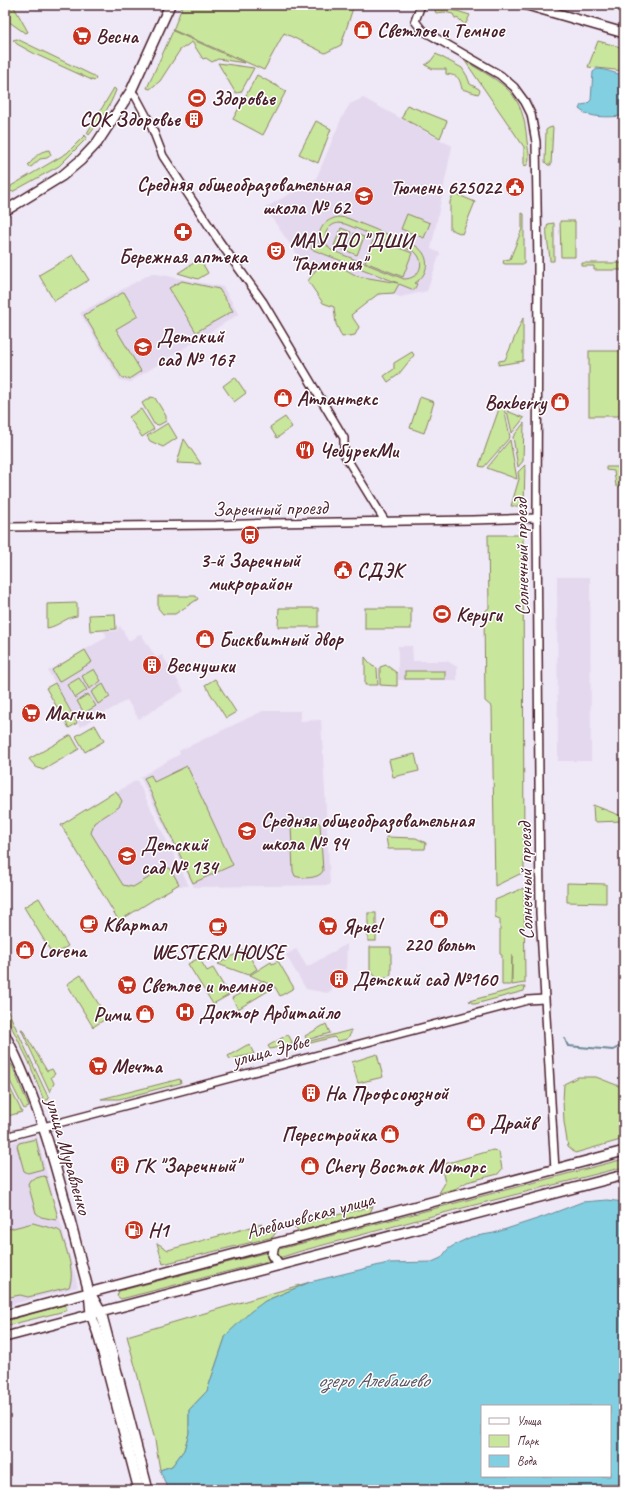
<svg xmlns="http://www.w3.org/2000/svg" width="629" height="1495" viewBox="0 0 629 1495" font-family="Caveat,sans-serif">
	<rect width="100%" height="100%" fill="#efe8f6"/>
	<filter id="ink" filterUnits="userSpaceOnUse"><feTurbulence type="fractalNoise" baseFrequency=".025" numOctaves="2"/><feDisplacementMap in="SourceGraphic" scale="8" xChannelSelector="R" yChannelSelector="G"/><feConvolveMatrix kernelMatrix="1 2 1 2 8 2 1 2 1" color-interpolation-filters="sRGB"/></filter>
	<g filter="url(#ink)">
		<g fill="#e4d8ef">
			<polygon points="363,98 452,146 431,249 440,253 427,291 400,297 388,292 337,312 265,208 316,179 342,117 350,104"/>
			<polygon points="152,273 223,287 239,314 130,382 120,380 80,313"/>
			<polygon points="557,577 590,577 591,761 558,761"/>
			<polygon points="120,626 129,641 141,634 156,658 162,655 184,691 139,719 127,700 80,727 48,671 107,637 104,631 116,631"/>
			<polygon points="398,646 412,646 413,661 447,661 457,667 457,680 398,680"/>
			<polygon points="263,711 300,711 300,721 321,720 330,885 194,887 140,777 180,754 179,751"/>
			<polygon points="137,780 189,886 176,886 119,921 61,825"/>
			<polygon points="347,944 346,970 331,971 332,990 327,993 306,989 286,955 296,949 307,967"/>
			<polygon points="37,1136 78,1287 5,1306 5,1144"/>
		</g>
		<g fill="#c9e69d" stroke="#8a8264" fill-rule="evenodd">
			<polygon points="11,5 13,5 28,32 25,33 5,19 5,8"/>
			<polygon points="183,5 354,5 341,45 325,53 284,33 264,70 173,30"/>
			<polygon points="437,5 470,15 465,25 459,19 455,18 453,14 444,12 437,13 435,12"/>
			<polygon points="173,31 245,63 218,59 212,62 206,58 203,59 192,42 180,50 160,81 150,89 147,88"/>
			<polygon points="17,39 94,76 96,79 94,81 35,54 17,44 13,40"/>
			<polygon points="598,41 624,48 624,71 588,67"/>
			<path d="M436 54 462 68 467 76 470 84 479 89 480 91 478 94 462 89C459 76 458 76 446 74V69H433L425 65 430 62Z"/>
			<path d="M465 61C505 85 523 91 527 141 528 149 531 159 527 165L524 166V147Z"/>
			<polygon points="218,63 254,68 241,92 237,93 235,92"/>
			<polygon points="257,75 286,91 263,135 233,119"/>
			<path d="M114 88 116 90C110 107 100 121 89 135L87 133Z"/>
			<polygon points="407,105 447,121 440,138 402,118"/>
			<polygon points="316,121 331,129 318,163 299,154"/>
			<polygon points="553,127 551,165 548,165 545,162 546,130 549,128"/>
			<polygon points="85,135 87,138 59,166 12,192 10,190 11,186 67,153"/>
			<path d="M49 150 51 155 47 158 40 159 30 168 28 165C36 158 36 152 49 150Z"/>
			<polygon points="454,193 475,202 462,234 450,229 450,202"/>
			<polygon points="522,213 524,214 524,264 505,264 503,263 504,260 510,259 522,229"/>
			<polygon points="407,214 430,223 424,238 401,229"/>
			<path d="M338 217 347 218 414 245C430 253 431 273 415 283L417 284 414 290 399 284 394 293 378 294 351 315 359 327 355 335 342 337 336 324 334 307 323 303 308 281 320 264H336L357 276 398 283 311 249 313 243 320 246C316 232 323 220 338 217ZM338 223 345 224 415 252C426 262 420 279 404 279L331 250C321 241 324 226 338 223Z"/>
			<polygon points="560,221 575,221 575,257 561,257"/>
			<path d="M554 223V261H550C550 251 544 231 548 224Z"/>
			<polygon points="341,228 351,232 344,250 334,246"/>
			<polygon points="354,233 364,237 357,255 347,251"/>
			<polygon points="374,238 412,253 403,277 365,262"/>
			<polygon points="73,255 89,280 54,301 39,275"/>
			<polygon points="200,259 208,273 198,279 178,273"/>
			<polygon points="582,263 623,263 623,270 594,270 594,266 582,266"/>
			<polygon points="182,281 219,289 233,311 196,332 169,288"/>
			<polygon points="124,292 138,316 116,329 141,371 129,379 122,378 84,315"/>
			<polygon points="523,318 523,361 498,365 499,361 505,360"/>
			<rect x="589" y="351" width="35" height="65"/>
			<polygon points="412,352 414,355 398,375 388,382 384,376 394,369 394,363"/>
			<polygon points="235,377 246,393 234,402 223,386"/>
			<polygon points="151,397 155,398 166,416 166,421 159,425 154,424 142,403"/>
			<polygon points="420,397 434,402 424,433 410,428"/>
			<polygon points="500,406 504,408 510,437 484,467 479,466"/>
			<polygon points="141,409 154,429 142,437 129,417"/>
			<polygon points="507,411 524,418 512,433"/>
			<polygon points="285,417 292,427 277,438 270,427"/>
			<polygon points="168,423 177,438 163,447 150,441 147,436"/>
			<polygon points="524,423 523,461 518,467 513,437"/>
			<polygon points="184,439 201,464 177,463"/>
			<polygon points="510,440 517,479 487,468"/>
			<polygon points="525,465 524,506 511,506 519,479 518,472"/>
			<polygon points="606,467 624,467 624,487 616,486 614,471 606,470"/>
			<polygon points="488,535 523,535 524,872 495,886 492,707 485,701 484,612 489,608"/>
			<polygon points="158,596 196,596 198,599 175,614 163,614 158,608"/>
			<path d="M77 603V616C66 617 59 626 47 628V604Z"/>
			<polygon points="279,608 318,608 318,627 278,627"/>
			<rect x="365" y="608" width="46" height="21"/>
			<polygon points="115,614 116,629 90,631 89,615"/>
			<polygon points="85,650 92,662 59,682 52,670"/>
			<polygon points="365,657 372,666 377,668 378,685 365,685"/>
			<polygon points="386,665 397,673 397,686 380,685 380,667"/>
			<polygon points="94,669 101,681 89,689 82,676"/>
			<rect x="405" y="671" width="40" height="8"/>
			<polygon points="79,678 87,690 75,698 67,685"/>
			<polygon points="215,679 236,712 226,718 205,685"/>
			<polygon points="55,683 77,723 69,728 46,688"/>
			<polygon points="103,684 110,697 98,704 91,692"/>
			<polygon points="88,694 96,706 84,713 77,701"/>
			<polygon points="95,725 104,741 85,752 76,736"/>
			<polygon points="71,735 79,749 43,770 36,767 29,759"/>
			<polygon points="415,754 419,771 393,777 389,760"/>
			<polygon points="187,766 233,865 193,883 144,778 151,775 154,782"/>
			<polygon points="116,791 122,801 119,807 94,823 91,833 123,885 133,887 165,868 170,868 179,884 119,921 61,825"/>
			<polygon points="593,805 624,817 623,821 594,822"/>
			<path d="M315 819 320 824 323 871C319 879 302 879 295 876L293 871 291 825C296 817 307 819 315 819Z"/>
			<polygon points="386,837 416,838 426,843 425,849 388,849"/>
			<polygon points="567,883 606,884 606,903 567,902"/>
			<polygon points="524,888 525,983 512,985 512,955 511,985 502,985 502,955 500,954 500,919 495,917 495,900"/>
			<polygon points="39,898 68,946 53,955 24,907"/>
			<rect x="368" y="913" width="8" height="28"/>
			<polygon points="370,947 391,947 391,974 380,982 370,970"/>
			<polygon points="245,949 257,969 248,975 218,964"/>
			<polygon points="199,958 207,971 213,968 229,995 213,1004 188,964"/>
			<polygon points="278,961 294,988 280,996 275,987 250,975 271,962 272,964"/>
			<polygon points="81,975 107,1018 93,1027 67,984"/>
			<polygon points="260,982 273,988 238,1009 232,998"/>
			<polygon points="521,987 525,987 524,991 475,1004 469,1001"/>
			<polygon points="5,1010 8,1011 49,1099 44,1101 29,1062 5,1014"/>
			<polygon points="326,1024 330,1033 307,1040 305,1036"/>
			<polygon points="21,1029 22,1029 47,1071 52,1069 55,1074 51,1077 54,1083 50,1092"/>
			<polygon points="351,1030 351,1033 347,1039 338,1041 334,1037 303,1045 303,1043"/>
			<polygon points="287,1035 289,1036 293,1044 270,1049 268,1046"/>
			<polygon points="247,1045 250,1046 254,1054 230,1059 228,1056"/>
			<polygon points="377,1054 383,1077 358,1083 352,1062"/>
			<polygon points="5,1057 8,1063 12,1065 29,1107 24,1109 5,1071"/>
			<polygon points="578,1077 596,1077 624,1088 624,1139 575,1153 568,1147 564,1122 563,1101 564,1084"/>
			<polygon points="5,1078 22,1112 8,1116 5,1107 5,1091 6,1090"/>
			<polygon points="180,1079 181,1083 119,1099 101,1099"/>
			<polygon points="36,1139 43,1169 28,1173 24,1171 17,1146 19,1143"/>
			<polygon points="493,1150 499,1152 502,1169 498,1174 467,1182 455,1189 439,1193 445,1183 441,1165"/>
			<polygon points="624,1159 624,1167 447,1212 301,1251 276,1259 121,1299 117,1296 119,1291"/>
			<polygon points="43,1176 46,1177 58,1217 56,1220 41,1217 36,1213 28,1184 30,1180"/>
			<polygon points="373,1206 370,1213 300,1231 293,1226"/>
			<path d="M33 1223 58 1230 61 1232C65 1247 76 1272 69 1287L28 1297 20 1295 5 1298V1230Z"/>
			<polygon points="262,1224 264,1233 277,1230 273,1237 163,1264 157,1243 168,1250"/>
			<polygon points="310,1282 265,1301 226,1335 207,1391 189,1410 189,1433 184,1450 172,1466 160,1470 155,1440 127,1336"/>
			<polygon points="64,1305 67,1307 65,1311 5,1326 5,1321"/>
		</g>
		<g fill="#81cfe0" stroke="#6b8998" fill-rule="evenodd">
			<path d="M597 69C606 69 615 74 624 75V116C609 117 590 119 579 109L581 105 587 104 591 100 593 72Z"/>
			<path d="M607 1200 624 1202V1490H168L160 1470 172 1466 184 1450 189 1433V1410L207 1391 226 1335 250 1312 265 1301 310 1282 388 1263 432 1262 441 1258 448 1249 456 1244 471 1237 494 1233 543 1217 582 1202ZM482 1406H610V1476H482Z"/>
		</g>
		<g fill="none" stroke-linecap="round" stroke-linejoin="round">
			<polyline stroke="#6b8998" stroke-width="2" points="565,1039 568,1046 613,1050 622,1045 623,1019"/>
			<g stroke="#4a1f2b" stroke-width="10">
				<g id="minor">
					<polyline points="421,5 415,21 422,30 500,75 514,87 525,102 531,114 536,142 538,265 537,518 540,913 555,1170"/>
					<polyline points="131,91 136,97 151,125 163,156 219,241 263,302 344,438 344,454 385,521"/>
					<polyline points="5,527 216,525 273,523 473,520 537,518"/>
					<polyline points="5,1137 528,1000 544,999"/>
				</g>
			</g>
			<g stroke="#4a1f2b" stroke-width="12">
				<g id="major">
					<polyline points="527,5 624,33"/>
					<polyline points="5,211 62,176 81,160 97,143 131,91 170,5"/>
					<path d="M5 1035C47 1115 65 1205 89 1292L91 1314 98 1334 139 1490"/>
					<polyline points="274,1244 272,1255 279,1265"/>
					<polyline points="90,1293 101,1312 148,1490"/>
					<polyline points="5,1315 624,1151"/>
					<polyline points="5,1337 624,1175"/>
				</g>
			</g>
			<use href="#minor" stroke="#fff" stroke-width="7"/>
			<use href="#major" stroke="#fff" stroke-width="9"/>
		</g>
	</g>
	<defs>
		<g id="shop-disc" transform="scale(1)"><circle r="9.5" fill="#c8321e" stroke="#fff"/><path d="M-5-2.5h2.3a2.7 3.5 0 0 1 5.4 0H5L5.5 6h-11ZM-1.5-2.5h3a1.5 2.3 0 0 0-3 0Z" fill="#fff"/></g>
		<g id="supermarket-disc" transform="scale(1)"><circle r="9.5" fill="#c8321e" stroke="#fff"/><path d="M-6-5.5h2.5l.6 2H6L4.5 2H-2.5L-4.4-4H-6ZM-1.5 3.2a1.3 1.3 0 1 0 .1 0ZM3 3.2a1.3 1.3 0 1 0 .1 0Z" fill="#fff"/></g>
		<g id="stadium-disc" transform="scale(1)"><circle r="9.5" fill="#c8321e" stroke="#fff"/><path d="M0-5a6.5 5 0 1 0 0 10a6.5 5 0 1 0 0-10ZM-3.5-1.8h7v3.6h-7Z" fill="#fff"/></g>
		<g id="building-disc" transform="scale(1)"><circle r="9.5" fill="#c8321e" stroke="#fff"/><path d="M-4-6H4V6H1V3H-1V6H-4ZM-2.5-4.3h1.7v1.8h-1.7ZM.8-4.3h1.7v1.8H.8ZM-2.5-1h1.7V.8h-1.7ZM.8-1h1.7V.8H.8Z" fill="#fff"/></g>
		<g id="civic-disc" transform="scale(1)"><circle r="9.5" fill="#c8321e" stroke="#fff"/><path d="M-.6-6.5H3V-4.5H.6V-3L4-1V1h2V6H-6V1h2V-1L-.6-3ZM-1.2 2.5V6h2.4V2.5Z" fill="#fff"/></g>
		<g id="school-disc" transform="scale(1)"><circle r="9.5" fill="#c8321e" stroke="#fff"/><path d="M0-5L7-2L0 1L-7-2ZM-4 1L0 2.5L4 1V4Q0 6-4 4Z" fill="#fff"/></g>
		<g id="pharmacy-disc" transform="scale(1)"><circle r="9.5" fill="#c8321e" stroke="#fff"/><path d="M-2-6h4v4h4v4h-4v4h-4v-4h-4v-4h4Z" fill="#fff"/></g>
		<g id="theatre-disc" transform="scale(1)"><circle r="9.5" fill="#c8321e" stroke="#fff"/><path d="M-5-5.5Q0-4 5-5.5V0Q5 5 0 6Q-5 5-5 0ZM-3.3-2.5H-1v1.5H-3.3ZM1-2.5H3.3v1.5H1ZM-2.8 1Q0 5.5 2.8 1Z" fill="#fff"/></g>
		<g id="restaurant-disc" transform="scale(1)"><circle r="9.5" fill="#c8321e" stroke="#fff"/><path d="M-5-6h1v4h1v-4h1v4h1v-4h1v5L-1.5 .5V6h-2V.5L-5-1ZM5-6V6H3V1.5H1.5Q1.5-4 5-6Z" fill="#fff"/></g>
		<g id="bus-disc" transform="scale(1)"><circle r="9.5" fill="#c8321e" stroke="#fff"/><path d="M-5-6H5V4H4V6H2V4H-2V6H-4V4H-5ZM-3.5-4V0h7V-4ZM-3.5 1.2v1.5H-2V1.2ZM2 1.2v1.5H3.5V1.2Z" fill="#fff"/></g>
		<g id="cafe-disc" transform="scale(1)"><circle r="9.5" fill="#c8321e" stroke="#fff"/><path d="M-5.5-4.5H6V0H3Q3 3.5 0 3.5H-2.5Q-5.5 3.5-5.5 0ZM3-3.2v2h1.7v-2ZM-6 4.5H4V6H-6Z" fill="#fff"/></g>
		<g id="hospital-disc" transform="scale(1)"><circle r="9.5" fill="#c8321e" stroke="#fff"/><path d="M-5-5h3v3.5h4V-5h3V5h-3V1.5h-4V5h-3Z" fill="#fff"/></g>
		<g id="fuel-disc" transform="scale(1)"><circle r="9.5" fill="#c8321e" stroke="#fff"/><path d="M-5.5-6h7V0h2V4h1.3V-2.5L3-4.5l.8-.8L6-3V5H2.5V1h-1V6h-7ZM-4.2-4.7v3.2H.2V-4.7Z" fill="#fff"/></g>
	</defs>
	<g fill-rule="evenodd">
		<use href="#shop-disc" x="363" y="30"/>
		<use href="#supermarket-disc" x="82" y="36"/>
		<use href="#stadium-disc" x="197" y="98"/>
		<use href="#building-disc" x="194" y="119"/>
		<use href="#civic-disc" x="515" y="187"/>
		<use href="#school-disc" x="364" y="196"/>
		<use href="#pharmacy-disc" x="183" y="232"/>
		<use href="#theatre-disc" x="276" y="251"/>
		<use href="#school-disc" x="143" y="347"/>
		<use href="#shop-disc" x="283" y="398"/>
		<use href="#shop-disc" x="560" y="402"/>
		<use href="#restaurant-disc" x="305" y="450"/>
		<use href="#bus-disc" x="250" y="535"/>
		<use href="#civic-disc" x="343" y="570"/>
		<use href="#stadium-disc" x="442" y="614"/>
		<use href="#shop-disc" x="205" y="639"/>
		<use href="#building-disc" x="152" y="665"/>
		<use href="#supermarket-disc" x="31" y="713"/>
		<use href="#school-disc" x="247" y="831"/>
		<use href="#school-disc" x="127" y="856"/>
		<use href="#shop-disc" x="439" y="919"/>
		<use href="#cafe-disc" x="89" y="924"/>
		<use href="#supermarket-disc" x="328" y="926"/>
		<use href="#cafe-disc" x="218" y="927"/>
		<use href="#shop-disc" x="25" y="950"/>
		<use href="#building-disc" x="339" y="979"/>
		<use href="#supermarket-disc" x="127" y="985"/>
		<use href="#hospital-disc" x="185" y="1012"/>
		<use href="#shop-disc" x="145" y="1014"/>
		<use href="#supermarket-disc" x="98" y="1066"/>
		<use href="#building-disc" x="311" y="1093"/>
		<use href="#shop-disc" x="476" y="1122"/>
		<use href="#shop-disc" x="390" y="1134"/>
		<use href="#building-disc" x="120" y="1165"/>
		<use href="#shop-disc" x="310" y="1166"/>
		<use href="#fuel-disc" x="134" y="1230"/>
	</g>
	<g text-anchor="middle" stroke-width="3" stroke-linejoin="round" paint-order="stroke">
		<g font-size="20" font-weight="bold" fill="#4a1f2b" stroke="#fff" text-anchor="start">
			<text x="377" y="37">Светлое и Темное</text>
			<text x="96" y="43">Весна</text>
			<text x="211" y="105">Здоровье</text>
			<text x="180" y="126" text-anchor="end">СОК Здоровье</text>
			<text x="350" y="191" text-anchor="end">Средняя общеобразовательная<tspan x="350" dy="23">школа № 62</tspan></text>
			<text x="501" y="194" text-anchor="end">Тюмень 625022</text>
			<text x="290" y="247">МАУ ДО "ДШИ<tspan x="290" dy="23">"Гармония"</tspan></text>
			<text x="183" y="263" text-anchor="middle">Бережная аптека</text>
			<text x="157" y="343">Детский<tspan x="157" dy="23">сад № 167</tspan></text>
			<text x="297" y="405">Атлантекс</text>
			<text x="546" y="409" text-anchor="end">Boxberry</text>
			<text x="319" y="457">ЧебурекМи</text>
			<text x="250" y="567" text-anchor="middle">3-й Заречный<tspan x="250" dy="23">микрорайон</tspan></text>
			<text x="357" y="577">СДЭК</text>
			<text x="456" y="621">Керуги</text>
			<text x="219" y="646">Бисквитный двор</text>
			<text x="166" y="672">Веснушки</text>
			<text x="45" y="720">Магнит</text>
			<text x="261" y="827">Средняя общеобразовательная<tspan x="261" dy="23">школа № 94</tspan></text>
			<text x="141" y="851">Детский<tspan x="141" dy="23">сад № 134</tspan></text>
			<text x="103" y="931">Квартал</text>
			<text x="342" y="933">Ярче!</text>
			<text x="439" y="951" text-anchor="middle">220 вольт</text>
			<text x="39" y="957">Lorena</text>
			<text x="218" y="959" text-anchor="middle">WESTERN HOUSE</text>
			<text x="353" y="986">Детский сад №160</text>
			<text x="141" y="992">Светлое и темное</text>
			<text x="199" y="1019">Доктор Арбитайло</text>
			<text x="131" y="1021" text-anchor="end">Рими</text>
			<text x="112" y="1073">Мечта</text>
			<text x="325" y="1100">На Профсоюзной</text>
			<text x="490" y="1129">Драйв</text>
			<text x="376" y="1141" text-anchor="end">Перестройка</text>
			<text x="134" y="1172">ГК "Заречный"</text>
			<text x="324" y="1173">Chery Восток Моторс</text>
			<text x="148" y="1237">Н1</text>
		</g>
		<g font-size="20" fill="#4a1f2b" stroke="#fff">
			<text transform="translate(270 508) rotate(-1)" y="7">Заречный проезд</text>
			<text transform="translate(521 557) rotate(-91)" y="7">Солнечный проезд</text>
			<text transform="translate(525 881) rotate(-91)" y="7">Солнечный проезд</text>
			<text transform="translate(270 1050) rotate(-15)" y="7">улица Эрвье</text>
			<text transform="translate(69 1156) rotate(74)" y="7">улица Муравленко</text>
			<text transform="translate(310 1215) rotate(-15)" y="7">Алебашевская улица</text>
		</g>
		<g font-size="21" font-style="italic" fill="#5a5461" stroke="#fff">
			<text x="373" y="1387">озеро Алебашево</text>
		</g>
	</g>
	<rect width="629" height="1495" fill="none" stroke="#fff" stroke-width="20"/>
	<rect x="10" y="10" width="609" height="1475" fill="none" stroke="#4a1f2b" stroke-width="1.5" filter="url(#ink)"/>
	<rect x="481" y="1405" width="130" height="72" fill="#ffffff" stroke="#b7a5aa"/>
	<rect x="489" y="1418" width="20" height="6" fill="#ffffff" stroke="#b7a5aa"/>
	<text x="517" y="1425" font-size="12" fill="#4a1f2b">Улица</text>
	<rect x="489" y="1435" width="20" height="12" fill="#c9e69d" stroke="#b7a5aa"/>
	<text x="517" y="1445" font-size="12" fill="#4a1f2b">Парк</text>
	<rect x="489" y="1455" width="20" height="12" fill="#81cfe0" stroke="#b7a5aa"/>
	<text x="517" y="1465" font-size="12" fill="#4a1f2b">Вода</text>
</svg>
